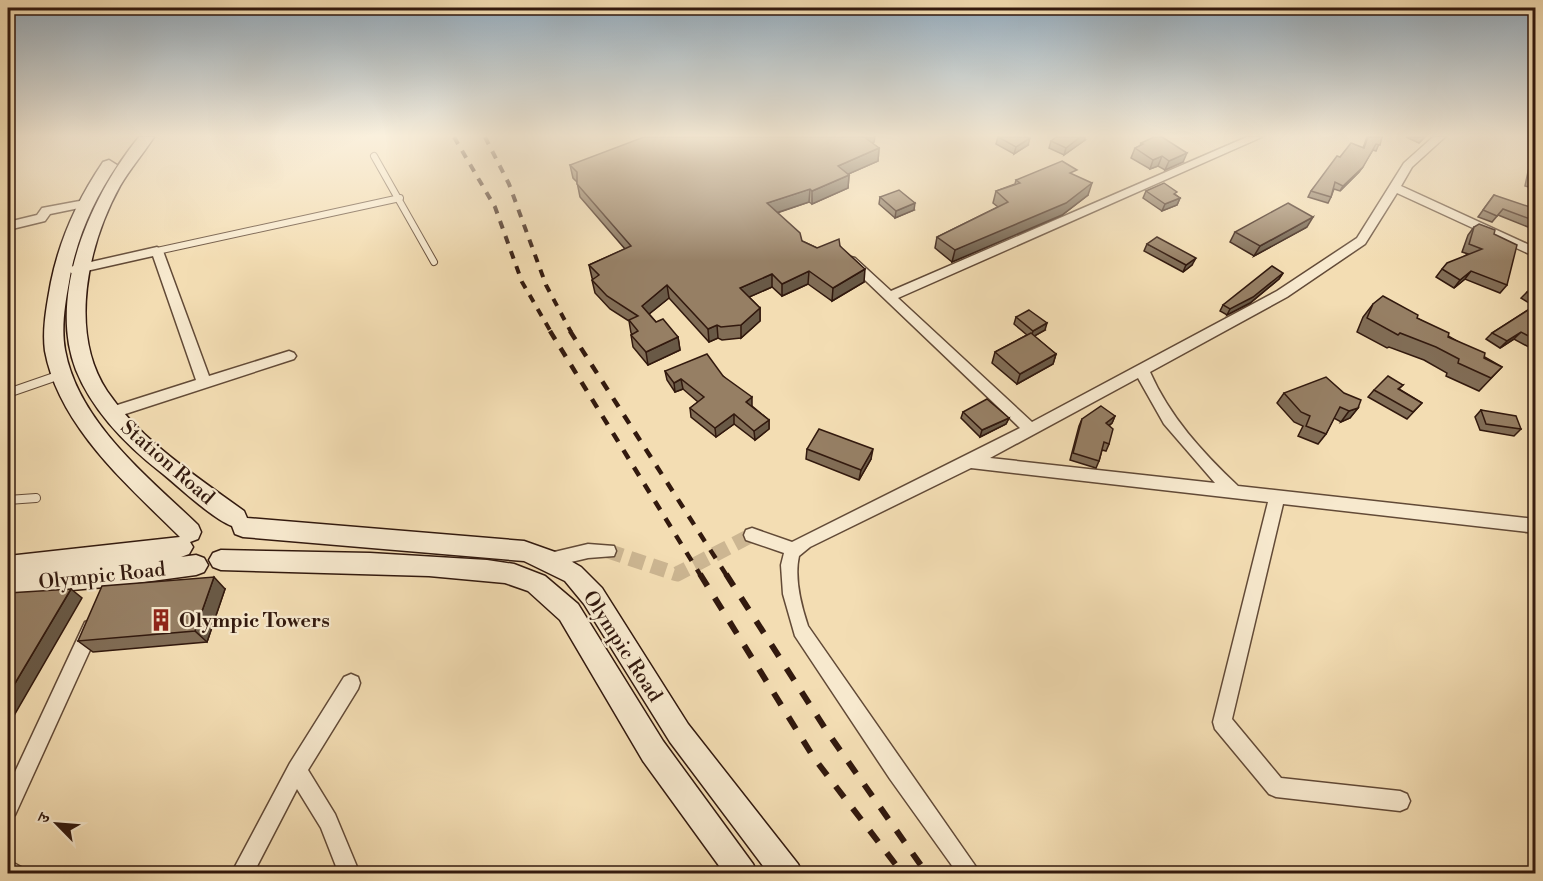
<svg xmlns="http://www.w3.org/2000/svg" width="1543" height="881" viewBox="0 0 1543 881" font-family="'Libre Bodoni','Noto Serif Devanagari',serif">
	<rect width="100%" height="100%" fill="#f3ddb3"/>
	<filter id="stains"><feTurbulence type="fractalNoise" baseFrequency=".00333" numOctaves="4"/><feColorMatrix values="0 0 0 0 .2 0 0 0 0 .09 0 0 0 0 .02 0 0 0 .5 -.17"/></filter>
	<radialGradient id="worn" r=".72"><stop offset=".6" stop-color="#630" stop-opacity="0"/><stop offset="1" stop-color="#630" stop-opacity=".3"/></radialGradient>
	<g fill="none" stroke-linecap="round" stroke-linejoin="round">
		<polyline stroke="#ccb692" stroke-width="15" stroke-dasharray="15 8" stroke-linecap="butt" points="608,551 677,574 752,535"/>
		<g stroke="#624a37" stroke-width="8">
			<g id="lane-far1">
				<polyline points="374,156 434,262"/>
				<polyline points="157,251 400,198"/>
			</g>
		</g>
		<g stroke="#624a37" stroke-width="10">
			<g id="lane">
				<polyline points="8,393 60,375"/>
				<polyline points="8,500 36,498"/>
			</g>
		</g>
		<g stroke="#624a37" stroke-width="3">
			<g id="street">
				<path d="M1247 137H1262L898 298 1032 422 1277 291 1357 238 1404 163 1433 137H1445L1412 167 1401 186 1536 248V257L1397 193 1365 244 1287 297 1150 372C1170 417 1202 452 1238 486L1536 519V533L1283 504 1232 719 1281 778 1400 791 1407 794 1410 801 1407 808 1400 811 1276 797 1269 794 1215 729 1213 722 1268 502 971 468 810 547 799 556C794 578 801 605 808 626L981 874H958L890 779 795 636 783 594 781 565 784 553 746 540 744 535 746 530 752 528 792 542 1020 428 845 261 851 257 855 258 891 291ZM1138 378 1164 424 1215 483 990 458Z"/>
				<polygon points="85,200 89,202 89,206 50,214 45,221 8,230 8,222 37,215 42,208"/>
				<polygon points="157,247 163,251 209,376 289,351 294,353 296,356 294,359 113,418 108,416 106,412 108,408 196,380 153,256 73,274 67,270 73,266"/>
				<polygon points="588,544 614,546 616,551 614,556 588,558 550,567 544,565 542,560 544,555 550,553"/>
				<polygon points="91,620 97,622 100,628 15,815 8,818 8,787 85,622"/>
				<polygon points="351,674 358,677 360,683 358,689 308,770 335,814 360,874 339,874 321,828 297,789 253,874 231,874 290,763 344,677"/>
				<polygon points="8,860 21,867 24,874 8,874"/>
			</g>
		</g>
		<g stroke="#32190e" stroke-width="3">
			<g id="secondary">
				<path d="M139 137H154C143 154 130 169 120 186 88 244 68 332 107 391 141 441 196 476 244 511L247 518 524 541 555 552 581 567 602 588 688 724 798 864 803 874H769L670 742 584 604 565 581 524 561 243 537 235 534 232 526C213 519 180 488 163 474 128 447 93 412 76 370 47 294 91 196 139 137Z"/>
				<path d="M109 160 117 165C93 201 76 239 69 282 65 304 61 328 65 350 78 422 148 477 198 525L201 532 198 539 190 542 193 547 189 554 181 557 196 555 204 558 208 565 204 572 196 575 115 586 8 596V556L180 537C129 486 59 427 45 351 42 329 47 304 51 282 60 238 78 199 103 162Z"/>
				<polygon points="221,550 370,553 487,560 514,564 545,576 578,604 663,741 753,864 758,874 725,874 643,761 560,620 528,591 505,583 429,576 221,570 213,567 209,560 213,553"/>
			</g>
		</g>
		<use href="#lane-far1" stroke="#f7e9ce" stroke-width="6"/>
		<use href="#lane" stroke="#f7e9ce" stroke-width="8"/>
		<use href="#street" fill="#f7e9ce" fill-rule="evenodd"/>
		<use href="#secondary" fill="#f7e9ce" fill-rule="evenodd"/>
		<g stroke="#32190e" stroke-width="4" stroke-dasharray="8 8" stroke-linecap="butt">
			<polyline points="454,137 495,207 522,282 551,332"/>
			<polyline points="485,137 509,184 546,285 571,332"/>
		</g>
		<g stroke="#32190e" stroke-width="4.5" stroke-dasharray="10 10" stroke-linecap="butt">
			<polyline points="550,331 701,576"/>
			<polyline points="570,331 727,576"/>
		</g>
		<g stroke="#32190e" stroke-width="6" stroke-dasharray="14 14" stroke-linecap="butt">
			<polyline points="700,574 814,758 903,874"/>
			<polyline points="726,574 828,733 927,874"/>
		</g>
	</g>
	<g fill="#816d56" stroke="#32190e" stroke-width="1.5">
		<polygon points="998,137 1028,145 1014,154 996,144"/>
		<polygon points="1367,137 1382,137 1376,151 1373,150 1359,172 1340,191 1334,189 1331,197 1328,203 1308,197 1311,191 1340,157 1363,148"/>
		<polygon points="1406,137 1425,137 1419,143"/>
		<polygon points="1085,140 1064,155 1049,148 1051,141"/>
		<polygon points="874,142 872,143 879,148 878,161 848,174 849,175 848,188 812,204 809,202 777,213 802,241 817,248 840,246 864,282 832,301 808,284 782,296 772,287 749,297 760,308 760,321 741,338 722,340 718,338 709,342 669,298 649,314 656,322 678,337 680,350 648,365 633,347 631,335 632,334 631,333 629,321 610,309 595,293 592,280 593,279 592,278 589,265 625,249 580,197 577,182 573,178 570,165"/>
		<polygon points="1141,143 1183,162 1165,170 1158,166 1150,169 1131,158 1135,148 1140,146"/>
		<polygon points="1536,154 1536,189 1525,186 1530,162"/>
		<polygon points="1075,176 1088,195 1062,215 952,262 935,248 937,237 998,207 993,203 996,191 1015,184 1016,180"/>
		<polygon points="1146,191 1176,195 1180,198 1177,205 1162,211 1143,198"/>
		<polygon points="1494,195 1536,217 1528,227 1498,215 1492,222 1478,217"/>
		<polygon points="880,197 914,210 895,218 879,204"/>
		<polygon points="1307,227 1254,256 1230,242 1235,232"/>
		<polygon points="1474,227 1494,234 1507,285 1500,293 1465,279 1454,288 1436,277 1442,269 1468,254 1462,252 1468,235"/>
		<polygon points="1147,244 1192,265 1183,272 1144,251"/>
		<polygon points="1283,273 1279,279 1250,303 1227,315 1220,311 1223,305"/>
		<polygon points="1536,285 1536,351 1514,339 1500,348 1486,339 1492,333 1534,306 1521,298 1527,292"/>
		<polygon points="1373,304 1417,318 1502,367 1479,391 1446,376 1447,373 1424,360 1389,347 1387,348 1357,332 1363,317"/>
		<polygon points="1016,317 1045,330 1034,336 1056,354 1053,364 1017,384 992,363 995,352 1027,335 1014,324"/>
		<polygon points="665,371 723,376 752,406 769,420 769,429 755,440 734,424 716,437 691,417 690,408 698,402 683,389 675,392 667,380"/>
		<polygon points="1403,385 1399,389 1422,403 1407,419 1368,397 1374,390"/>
		<polygon points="1284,393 1358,408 1350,418 1341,422 1334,418 1326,434 1318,444 1298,436 1303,426 1294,422 1277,403"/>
		<polygon points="1481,410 1521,429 1514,436 1480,430 1475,417"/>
		<polygon points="963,412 1009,418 1006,424 980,437 961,418"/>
		<polygon points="1115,416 1112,423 1109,426 1109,444 1106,451 1102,450 1099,461 1096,468 1070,460 1079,426 1082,419"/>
		<polygon points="807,449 871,459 859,480 806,459"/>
		<polygon points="225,589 207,642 93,652 78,641"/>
	</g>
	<g fill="#695946" stroke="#32190e" stroke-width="1.5">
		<polygon points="863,137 875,137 874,142 862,149"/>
		<polygon points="1080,137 1085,137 1085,140 1064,155 1066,148"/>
		<polygon points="1030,138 1028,145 1014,154 1016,147"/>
		<polygon points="879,148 878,161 837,179 838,166"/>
		<polygon points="1187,153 1183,162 1165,170 1169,161"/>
		<polygon points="1162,156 1158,166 1150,169 1153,160"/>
		<polygon points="1363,167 1359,172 1340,191 1343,186"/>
		<polygon points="849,175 848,188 812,204 812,191"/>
		<polygon points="1092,183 1088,195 1062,215 952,262 955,250"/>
		<polygon points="810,189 809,202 767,216 767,203"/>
		<polygon points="1180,198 1177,205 1162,211 1165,204"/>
		<polygon points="915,203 914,210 895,218 896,211"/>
		<polygon points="1313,217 1307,227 1254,256 1260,246"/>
		<polygon points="1196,258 1192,265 1183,272 1186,265"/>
		<polygon points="865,269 864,282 832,301 833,288"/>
		<polygon points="809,271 808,284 782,296 782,284"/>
		<polygon points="1471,271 1465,279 1454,288 1460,280"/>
		<polygon points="1283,273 1279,279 1250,303 1227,315 1230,309"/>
		<polygon points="772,274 772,287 740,301 740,288"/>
		<polygon points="667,285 669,298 644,318 642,306"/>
		<polygon points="760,308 760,321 741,338 741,325"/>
		<polygon points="1047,323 1045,330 1031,338 1033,331"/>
		<polygon points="717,325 718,338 709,342 708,329"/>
		<polygon points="1521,332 1514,339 1500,348 1507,341"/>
		<polygon points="678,337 680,350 648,365 646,352"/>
		<polygon points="1056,354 1053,364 1017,384 1020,374"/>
		<polygon points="681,379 683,389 675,392 674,383"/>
		<polygon points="752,397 752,407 746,402"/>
		<polygon points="1358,408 1350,418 1341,422 1349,411"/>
		<polygon points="734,414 734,424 716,437 715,428"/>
		<polygon points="1115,416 1112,423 1102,430 1106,423"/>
		<polygon points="1009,418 1006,424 980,437 982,430"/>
		<polygon points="769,420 769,429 755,440 754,431"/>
		<polygon points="873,449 871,459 859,480 861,470"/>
		<polygon points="214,577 225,589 207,642 195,631"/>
		<polygon points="71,589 82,598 8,726 8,695"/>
	</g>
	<g fill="#967f64" stroke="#32190e" stroke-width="1.5">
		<polygon points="644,137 864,137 879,148 838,166 849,175 812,191 810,189 767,203 800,233 802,241 817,248 839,239 840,246 865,269 833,288 809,271 782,284 772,274 740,288 760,308 741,325 721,327 717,325 708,329 667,285 642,306 656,322 663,319 678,337 646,352 631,335 638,331 629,320 638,316 607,296 592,280 599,275 589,265 631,246 577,184 577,172 570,165"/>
		<polygon points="998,137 1029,137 1030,138 1016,147"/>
		<polygon points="1056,137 1080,137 1066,148 1051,141"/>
		<polygon points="1154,137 1162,137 1187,153 1169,161 1162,156 1153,160 1135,148 1143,144 1141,143"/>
		<polygon points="1368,137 1382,137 1380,145 1376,144 1363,167 1343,186 1335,182 1331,197 1311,191 1337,156 1340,157 1351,143 1364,148"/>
		<polygon points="1062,161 1077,170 1070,173 1092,183 1066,203 955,250 937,237 1008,202 996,191 1020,183 1016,180"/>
		<polygon points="1536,162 1536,176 1533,176"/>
		<polygon points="1164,183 1177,192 1174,194 1180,198 1165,204 1146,191"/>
		<polygon points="899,190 915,203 896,211 880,197"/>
		<polygon points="1494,195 1536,209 1536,217 1533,220 1503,209 1497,216 1483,210"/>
		<polygon points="1288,203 1313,217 1260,246 1235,232"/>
		<polygon points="1479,224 1495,230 1494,234 1517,245 1507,285 1471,271 1460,280 1442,269 1447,263 1482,249 1469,244 1474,227"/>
		<polygon points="1157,237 1196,258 1186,265 1147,244"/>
		<polygon points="1272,266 1283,273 1253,297 1230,309 1223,305"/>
		<polygon points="1536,285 1536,296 1527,292"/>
		<polygon points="1383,296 1418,315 1417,318 1449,333 1448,337 1485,353 1484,358 1502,367 1491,378 1458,363 1459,359 1436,347 1400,333 1398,335 1367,318 1373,304"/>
		<polygon points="1536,305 1536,340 1521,332 1507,341 1492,333"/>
		<polygon points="1029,310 1047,323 1033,331 1016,317"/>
		<polygon points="1031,333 1056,354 1020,374 995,352"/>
		<polygon points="707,354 723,376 752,397 746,402 769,420 754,431 734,414 715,428 690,408 704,397 681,379 674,383 665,371"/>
		<polygon points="1388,376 1403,385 1398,389 1422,403 1413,412 1374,390"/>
		<polygon points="1326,377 1344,393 1361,400 1358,408 1349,411 1340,407 1326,434 1306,426 1310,416 1301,412 1284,393"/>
		<polygon points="987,399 1009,418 982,430 963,412"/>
		<polygon points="1101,406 1115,416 1106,423 1113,429 1109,444 1104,442 1099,461 1073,453 1082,419"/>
		<polygon points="1481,410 1516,416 1521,429 1486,424"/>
		<polygon points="819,429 873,449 861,470 807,449"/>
		<polygon points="214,577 195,631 78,641 102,586"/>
		<polygon points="71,589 8,695 8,593"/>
	</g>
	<linearGradient id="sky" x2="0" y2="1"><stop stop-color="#92aabc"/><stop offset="0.52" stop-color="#faf0dd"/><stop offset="1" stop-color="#faf0dd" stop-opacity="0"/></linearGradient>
	<rect width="1543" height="261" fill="url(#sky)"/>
	<defs>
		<g id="building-bare" transform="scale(1.8)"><path d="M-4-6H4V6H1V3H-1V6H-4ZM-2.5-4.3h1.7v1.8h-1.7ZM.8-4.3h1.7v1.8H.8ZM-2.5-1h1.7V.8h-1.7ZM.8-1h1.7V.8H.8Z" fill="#8f2418" stroke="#f7e9ce" stroke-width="2.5" paint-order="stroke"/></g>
	</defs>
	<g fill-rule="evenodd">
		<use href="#building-bare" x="161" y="620"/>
	</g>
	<g text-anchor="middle" stroke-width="4.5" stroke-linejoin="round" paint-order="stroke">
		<g font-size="20" fill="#32190e" stroke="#f7e9ce">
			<text transform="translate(168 462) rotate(41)" y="7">Station Road</text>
			<text transform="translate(102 575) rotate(-6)" y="7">Olympic Road</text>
			<text transform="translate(623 646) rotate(57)" y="7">Olympic Road</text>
		</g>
		<g font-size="20" font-weight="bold" fill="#32190e" stroke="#f7e9ce" text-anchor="start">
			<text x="179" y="627">Olympic Towers</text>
		</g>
	</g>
	<rect width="1543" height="881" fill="none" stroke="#f3ddb3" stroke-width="30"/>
	<rect x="9" y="9" width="1525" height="863" fill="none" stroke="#32190e" stroke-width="3"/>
	<rect x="15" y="15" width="1513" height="851" fill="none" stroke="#32190e" stroke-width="1.5"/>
	<g transform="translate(57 824) rotate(295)" stroke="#f7e9ce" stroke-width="4.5" paint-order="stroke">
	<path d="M0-4.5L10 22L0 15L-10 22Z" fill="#32190e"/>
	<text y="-9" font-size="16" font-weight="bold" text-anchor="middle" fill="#32190e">उ</text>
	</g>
	<rect width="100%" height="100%" filter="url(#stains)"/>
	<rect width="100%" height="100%" fill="url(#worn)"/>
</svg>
